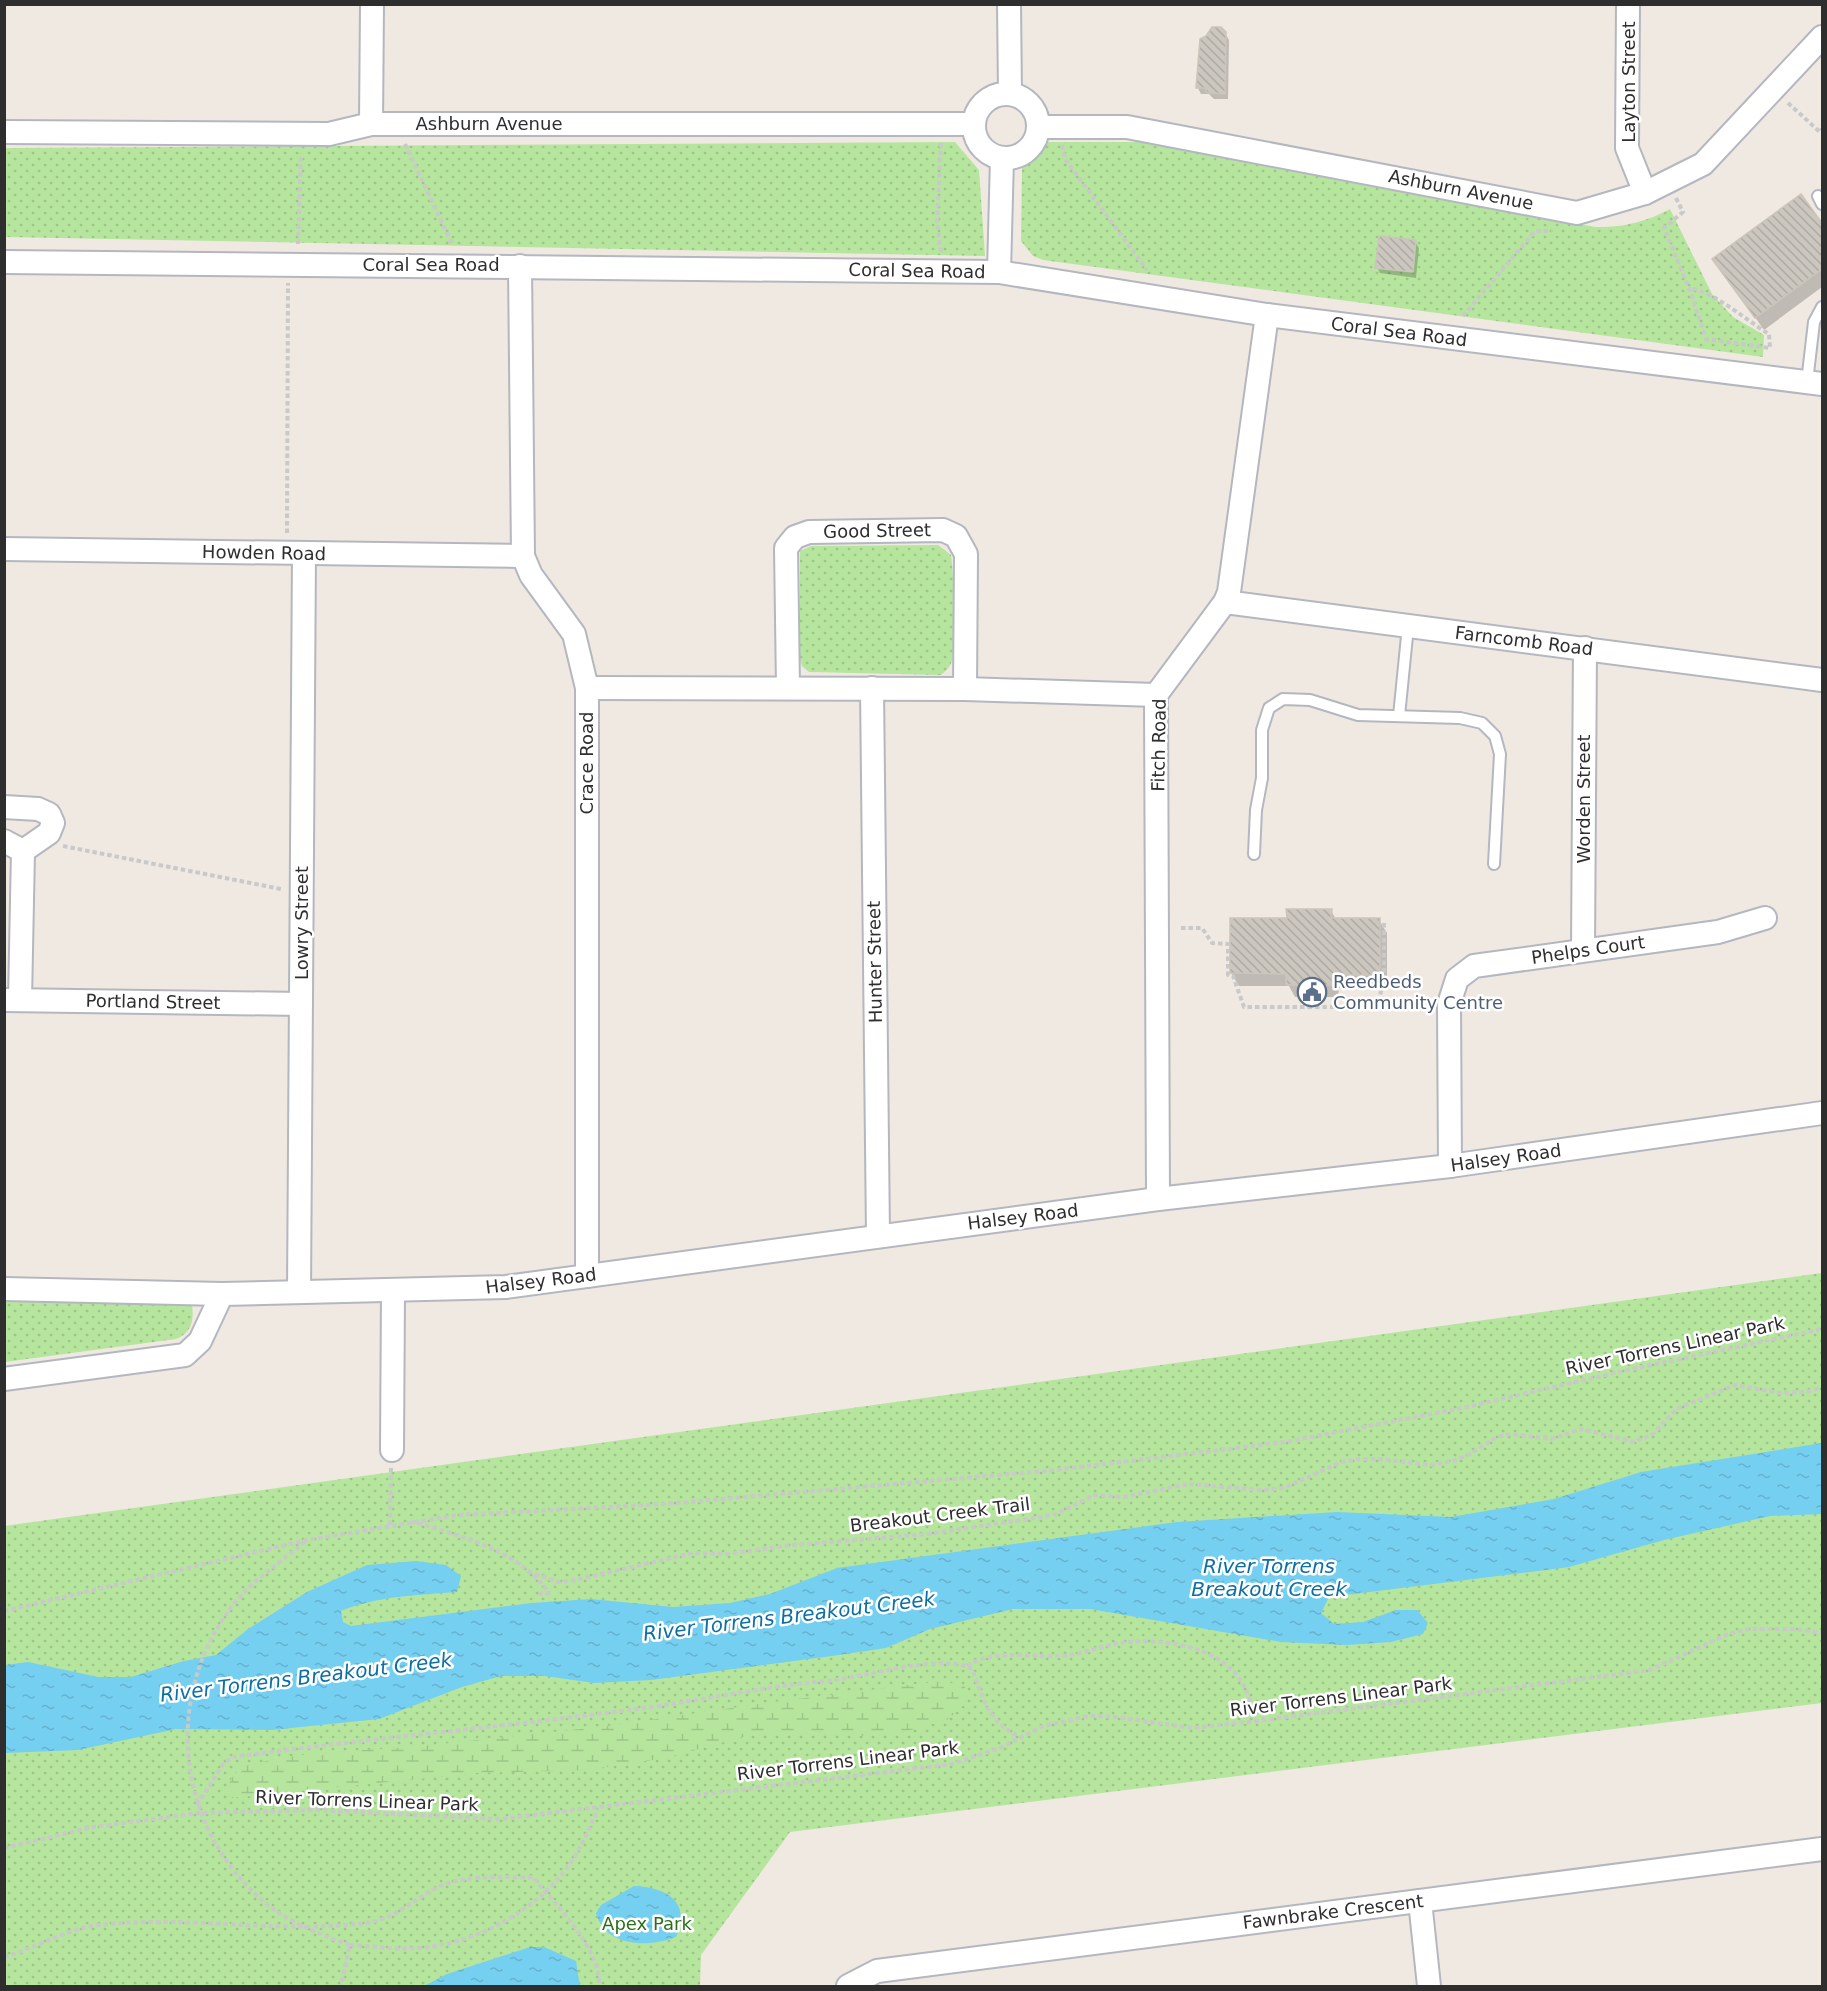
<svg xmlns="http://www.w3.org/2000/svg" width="1827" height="1991" viewBox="0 0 1827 1991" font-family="'DejaVu Sans',sans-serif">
	<defs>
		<pattern id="grass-dots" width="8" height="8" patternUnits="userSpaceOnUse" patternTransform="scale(1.5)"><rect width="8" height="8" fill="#b6e59e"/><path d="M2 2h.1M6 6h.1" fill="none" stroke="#9dc588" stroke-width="1.8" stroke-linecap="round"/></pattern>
		<pattern id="wetland-marsh" width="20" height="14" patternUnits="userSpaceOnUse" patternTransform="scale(1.5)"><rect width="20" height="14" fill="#b6e59e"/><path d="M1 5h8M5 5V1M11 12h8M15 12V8" fill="none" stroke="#9dc588"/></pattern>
		<pattern id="water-ripples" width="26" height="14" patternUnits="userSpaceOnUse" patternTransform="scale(1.5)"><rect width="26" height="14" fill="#75cff0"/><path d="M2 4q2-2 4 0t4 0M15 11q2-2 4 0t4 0" fill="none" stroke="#66b2ce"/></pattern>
		<pattern id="building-back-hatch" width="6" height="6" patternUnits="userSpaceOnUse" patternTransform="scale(1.5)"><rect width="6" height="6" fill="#cbc7bf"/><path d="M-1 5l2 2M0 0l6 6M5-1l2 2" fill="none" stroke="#afaba4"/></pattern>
	</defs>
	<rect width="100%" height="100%" fill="#efe9e1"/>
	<g fill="url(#grass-dots)">
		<polygon points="955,142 979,170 985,256 5,237 5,148"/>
		<path d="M1048 142H1164L1595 227C1622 228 1646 222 1670 209L1712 294 1733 317 1764 335 1763 357 1043 260 1033 256 1021 241 1022 165 1028 155Z"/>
		<path d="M938 545 951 555C954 574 956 642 952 660 951 666 946 671 941 675L809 672 802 666 800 659V551L811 546Z"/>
		<polygon points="1822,1273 1822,1703 790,1832 701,1955 700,1986 5,1986 4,1526"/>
		<path d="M4 1293 192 1304C194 1321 192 1332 176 1339L5 1362Z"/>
	</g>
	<polygon fill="url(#wetland-marsh)" points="942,1681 965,1686 965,1704 947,1720 903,1732 860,1736 819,1732 750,1735 666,1758 586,1770 476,1773 232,1798 227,1789 231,1779 243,1765 308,1754 421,1746 608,1726 773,1702"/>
	<g fill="url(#water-ripples)">
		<path d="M1822 1443V1514L1770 1516 1664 1540 1569 1567 1329 1597 1321 1613 1334 1624 1363 1622 1396 1610H1417L1428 1623 1423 1634 1391 1642 1347 1645 1281 1642 1090 1609H1013L930 1629 886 1648 832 1656 651 1680 594 1683 545 1676H501L462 1687 379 1719 272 1730 176 1729 78 1750 5 1753V1665L28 1662 98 1677H131L184 1661 216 1655 248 1629 307 1592 367 1565 416 1561 446 1565 461 1576 457 1592C418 1595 377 1596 341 1611L343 1622 351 1626 532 1603 591 1599 673 1607 730 1603 770 1594 837 1568 1177 1522 1337 1512 1451 1517 1554 1499 1641 1472Z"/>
		<path d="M634 1886C666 1887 692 1902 676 1937 648 1948 605 1947 596 1913L601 1905Z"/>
		<polygon points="530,1947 544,1947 576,1961 580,1986 424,1986 447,1974"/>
	</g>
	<g fill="#0003">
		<polygon points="1225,33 1229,40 1228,99 1214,99 1209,94 1201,94 1198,88"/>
		<polygon points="1801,196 1822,225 1822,287 1764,330 1714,259"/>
		<polygon points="1415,242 1419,248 1416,278 1380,273 1377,267"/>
		<polygon points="1331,910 1336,920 1379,920 1387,933 1387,988 1339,988 1338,997 1295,997 1289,986 1239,986 1231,973 1288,920"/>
	</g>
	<g fill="url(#building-back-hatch)" stroke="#cbc5ba" stroke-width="1.5">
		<polygon points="1212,27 1221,27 1226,32 1225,94 1210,93 1206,92 1206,88 1196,88 1200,39 1206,36"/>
		<polygon points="1801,194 1822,223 1822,269 1755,318 1712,259"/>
		<polygon points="1379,236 1416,240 1413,272 1375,268"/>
		<polygon points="1286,909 1332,909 1331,918 1380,918 1380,975 1332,975 1332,985 1286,985 1286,974 1230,973 1230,918 1287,918"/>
	</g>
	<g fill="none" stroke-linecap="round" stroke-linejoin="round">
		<g stroke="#b4b7c1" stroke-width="14">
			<g id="service">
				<polyline points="1818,196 1822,204"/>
				<polyline points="1807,382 1814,322 1822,307"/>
				<polyline points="1399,716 1408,626"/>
				<polyline points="1254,854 1256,810 1262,778 1262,730 1269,708 1283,699 1310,700 1358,715 1460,718 1482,723 1495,736 1500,754 1494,864"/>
			</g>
		</g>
		<g stroke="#b4b7c1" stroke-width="26">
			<g id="minor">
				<polyline points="1009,4 1010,94"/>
				<polyline points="1628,4 1627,148 1645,193"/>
				<circle cx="1006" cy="126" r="32"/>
				<polyline points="371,124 372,4"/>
				<polyline points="1039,127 1127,127 1577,213 1645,193 1703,164 1822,37"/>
				<polyline points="4,132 329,134 371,124 974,124"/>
				<polyline points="4,262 999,272 1267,315 1822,384"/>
				<polyline points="520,266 523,556 531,575 574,634 587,688 587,1276"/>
				<polyline points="999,272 1002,158"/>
				<polyline points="4,549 523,556"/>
				<polyline points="1225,602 1822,680"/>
				<polyline points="788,687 786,548 795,537 809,532 943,530 956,536 966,554 965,689"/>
				<polyline points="587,688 965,689 1156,695"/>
				<polyline points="872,688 878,1236"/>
				<polyline points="4,807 38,809 49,814 53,823 49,833 23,851"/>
				<polyline points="4,841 23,851"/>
				<polyline points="1583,950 1585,648"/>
				<polyline points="4,1000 301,1004"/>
				<polyline points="20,1000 23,851"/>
				<polyline points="1450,1166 1449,1004 1457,979 1474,966 1718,932 1765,918"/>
				<polyline points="1158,1199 1156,695 1225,602 1229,592 1267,315"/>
				<polyline points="4,1289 222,1294 506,1287 1158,1199 1450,1166 1822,1113"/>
				<polyline points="299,1292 304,553"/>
				<polyline points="4,1379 185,1355 200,1341 222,1294"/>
				<polyline points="392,1450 393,1291"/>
				<polyline points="1420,1901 1429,1986"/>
				<polyline points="848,1986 877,1971 1822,1849"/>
			</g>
		</g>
		<g stroke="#c9c9c9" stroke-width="4" stroke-dasharray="4.5 3" stroke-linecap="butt">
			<polyline points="1788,103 1820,132 1822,129"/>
			<polyline points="405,144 453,246"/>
			<polyline points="1062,145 1065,159 1147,270"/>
			<path d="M1676 198 1683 212 1664 228 1689 288 1706 339 1770 348 1769 334C1746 320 1713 291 1689 288"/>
			<polyline points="298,244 301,153"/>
			<polyline points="941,252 937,222 941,143"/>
			<polyline points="1463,316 1535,231 1552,231"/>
			<polyline points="287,533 288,283"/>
			<polyline points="63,846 281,889"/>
			<polyline points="1181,928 1202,928 1212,943 1228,944 1228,975 1233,976 1244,1007 1377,1007 1384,979 1384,923"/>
			<path d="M411 1521C459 1536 518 1549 549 1593L537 1594"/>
			<polyline points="390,1525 391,1468"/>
			<path d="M305 1542C281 1562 252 1580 233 1605 163 1695 175 1825 262 1900 287 1922 319 1934 350 1945L341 1986"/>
			<polyline points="528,1571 558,1582 575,1580 693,1553 726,1554 792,1545 928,1534 1041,1517 1056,1514 1095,1495 1124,1497 1188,1484 1261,1490 1284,1488 1341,1462 1358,1459 1380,1459 1430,1465 1453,1461 1470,1454 1497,1437 1511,1434 1551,1439 1581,1429 1634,1442 1653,1434 1676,1409 1735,1385 1780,1393 1806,1392 1822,1387"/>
			<polyline points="4,1611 307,1540 458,1515 664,1504 1055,1470 1285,1442 1462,1408 1623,1371 1822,1329"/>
			<path d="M967 1666C992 1648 1032 1658 1062 1656 1082 1654 1101 1646 1120 1643 1154 1638 1204 1644 1230 1668 1246 1682 1251 1702 1256 1721"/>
			<path d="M197 1805 224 1763 233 1757C372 1738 512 1726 651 1707 709 1699 767 1686 826 1681 863 1678 942 1652 972 1669 985 1701 987 1721 1020 1737"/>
			<polyline points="4,1848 93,1827 199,1813 316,1810 500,1819 952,1764 1000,1748 1043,1726 1089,1716 1116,1717 1192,1728 1256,1721 1650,1670 1728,1634 1749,1629 1796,1629 1822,1633"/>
			<path d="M4 1957C37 1948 64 1929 99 1925 187 1915 278 1934 366 1923 397 1919 416 1896 443 1885 470 1874 504 1878 533 1877 555 1905 602 1949 599 1986"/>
		</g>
		<use href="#service" stroke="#fff" stroke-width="10"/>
		<use href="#minor" stroke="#fff" stroke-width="22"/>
		<path stroke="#c9c9c9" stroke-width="4" stroke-dasharray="4.5 3" stroke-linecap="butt" d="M350 1945C373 1946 396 1950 419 1948 472 1944 525 1916 560 1877 577 1857 588 1832 598 1809"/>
	</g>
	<defs>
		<g id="civic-ring" transform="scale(1.5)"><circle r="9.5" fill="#fff" stroke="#5c6f8a" stroke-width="1.5"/><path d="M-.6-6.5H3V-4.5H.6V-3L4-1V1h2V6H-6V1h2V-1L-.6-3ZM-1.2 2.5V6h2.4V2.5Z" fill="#5c6f8a"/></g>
	</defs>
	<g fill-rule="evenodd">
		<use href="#civic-ring" x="1312" y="992"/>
	</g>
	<g text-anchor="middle" stroke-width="5" stroke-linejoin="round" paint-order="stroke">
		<g font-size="18" fill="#2e2e2e" stroke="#fff">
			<text transform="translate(1629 82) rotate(-90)" y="6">Layton Street</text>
			<text x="489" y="130">Ashburn Avenue</text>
			<text transform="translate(1461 190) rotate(11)" y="6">Ashburn Avenue</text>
			<text x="431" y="271">Coral Sea Road</text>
			<text transform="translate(917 271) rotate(1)" y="6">Coral Sea Road</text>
			<text transform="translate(1399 332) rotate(7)" y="6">Coral Sea Road</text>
			<text transform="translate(877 531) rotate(-1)" y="6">Good Street</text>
			<text transform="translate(264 553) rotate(1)" y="6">Howden Road</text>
			<text transform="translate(1524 641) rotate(7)" y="6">Farncomb Road</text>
			<text transform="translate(1159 745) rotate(-89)" y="6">Fitch Road</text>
			<text transform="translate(587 763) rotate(-90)" y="6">Crace Road</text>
			<text transform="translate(1584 799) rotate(-90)" y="6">Worden Street</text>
			<text transform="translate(302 923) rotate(-90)" y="6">Lowry Street</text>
			<text transform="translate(1588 950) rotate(-8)" y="6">Phelps Court</text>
			<text transform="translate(875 962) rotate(-91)" y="6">Hunter Street</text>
			<text transform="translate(153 1002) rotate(1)" y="6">Portland Street</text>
			<text transform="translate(1506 1158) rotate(-8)" y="6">Halsey Road</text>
			<text transform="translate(1023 1217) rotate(-7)" y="6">Halsey Road</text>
			<text transform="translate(541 1281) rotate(-7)" y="6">Halsey Road</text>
			<text transform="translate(1675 1346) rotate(-12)" y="6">River Torrens Linear Park</text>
			<text transform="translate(940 1515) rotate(-7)" y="6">Breakout Creek Trail</text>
			<text transform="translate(1341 1697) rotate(-7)" y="6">River Torrens Linear Park</text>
			<text transform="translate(848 1761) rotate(-7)" y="6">River Torrens Linear Park</text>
			<text transform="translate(367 1801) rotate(2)" y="6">River Torrens Linear Park</text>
			<text transform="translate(1333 1912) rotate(-7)" y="6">Fawnbrake Crescent</text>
		</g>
		<g font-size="18" fill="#4e5e75" stroke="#fff" text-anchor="start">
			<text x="1333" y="988">Reedbeds<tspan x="1333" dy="21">Community Centre</tspan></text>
		</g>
		<g font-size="18" fill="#2c6e1b" stroke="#fff">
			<text x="647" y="1930">Apex Park</text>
		</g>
		<g font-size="20" font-style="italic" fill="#0d6fa3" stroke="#fff">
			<text x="1269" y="1573">River Torrens<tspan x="1269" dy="23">Breakout Creek</tspan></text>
			<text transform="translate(789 1616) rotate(-7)" y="7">River Torrens Breakout Creek</text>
			<text transform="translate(306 1677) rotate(-7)" y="7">River Torrens Breakout Creek</text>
		</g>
	</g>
	<rect width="1827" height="1991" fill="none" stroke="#2e2e2e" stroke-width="12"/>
</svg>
